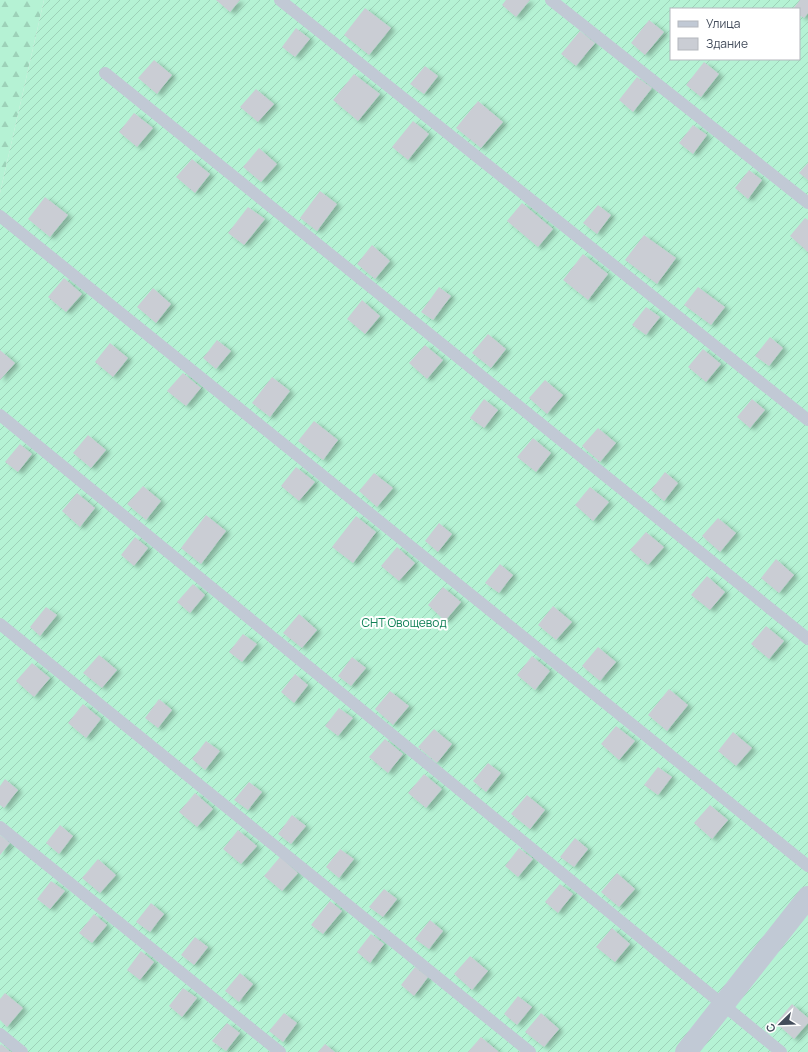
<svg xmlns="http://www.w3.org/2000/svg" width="808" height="1052" viewBox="0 0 808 1052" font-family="Manrope,sans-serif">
	<defs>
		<pattern id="forest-firs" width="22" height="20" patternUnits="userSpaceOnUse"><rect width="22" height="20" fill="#b5f2d4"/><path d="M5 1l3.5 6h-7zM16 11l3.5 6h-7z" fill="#9dd1b8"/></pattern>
		<pattern id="garden-furrows" width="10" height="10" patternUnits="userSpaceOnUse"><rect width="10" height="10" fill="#b5f2d4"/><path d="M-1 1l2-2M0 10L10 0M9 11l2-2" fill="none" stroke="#9dd1b8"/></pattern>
		<filter id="shadow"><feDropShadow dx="4.5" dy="2.5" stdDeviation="2" flood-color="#0004"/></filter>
	</defs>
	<rect width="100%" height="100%" fill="#efeceb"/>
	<polygon fill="url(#forest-firs)" points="0,0 44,0 0,193"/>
	<path fill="url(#garden-furrows)" fill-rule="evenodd" d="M44 0H808V1052H0V193ZM671 9H799V59H671Z"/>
	<g fill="#cacdd4" filter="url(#shadow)">
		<polygon points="216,0 240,0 230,12"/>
		<polygon points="506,0 530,0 516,17 502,5"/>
		<polygon points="800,0 808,0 808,13 804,18 799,15 799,9 793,9"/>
		<polygon points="365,8 391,28 369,55 344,35"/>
		<polygon points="649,20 664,32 645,55 631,43"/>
		<polygon points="296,28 310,39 295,57 282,47"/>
		<polygon points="580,31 595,43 576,66 561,54"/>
		<polygon points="154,60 172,75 157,94 138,78"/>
		<polygon points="704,62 719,74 701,97 686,85"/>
		<polygon points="425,66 438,76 424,94 410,84"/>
		<polygon points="354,74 380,94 358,121 333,100"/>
		<polygon points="637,77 652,88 633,112 619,100"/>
		<polygon points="256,89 274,104 258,122 240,107"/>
		<polygon points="478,101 503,122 481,148 456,128"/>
		<polygon points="134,113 153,128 137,147 119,132"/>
		<polygon points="413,121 429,134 408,160 392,147"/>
		<polygon points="693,125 707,135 693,154 679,143"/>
		<polygon points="259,148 277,164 261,182 243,167"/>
		<polygon points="192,159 210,174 195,193 176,177"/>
		<polygon points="808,163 808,180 799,173"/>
		<polygon points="749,170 762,180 748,199 735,188"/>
		<polygon points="320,191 337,204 317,231 300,218"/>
		<polygon points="45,197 68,215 50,237 28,219"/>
		<polygon points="522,203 553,229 538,247 507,221"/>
		<polygon points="598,205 611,215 597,234 583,223"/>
		<polygon points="248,207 265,219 244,245 228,233"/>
		<polygon points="805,218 808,220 808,252 790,236"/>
		<polygon points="644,235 676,258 657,284 625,260"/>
		<polygon points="372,245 390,261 375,279 357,264"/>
		<polygon points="583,254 608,274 588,300 563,280"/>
		<polygon points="64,278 82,294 66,312 48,297"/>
		<polygon points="439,287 451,296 433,320 421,312"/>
		<polygon points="698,287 725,307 711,325 684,305"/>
		<polygon points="153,288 171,304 156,323 137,307"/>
		<polygon points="362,300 380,316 365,334 347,319"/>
		<polygon points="646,307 660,317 646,335 632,325"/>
		<polygon points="488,334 506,349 491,368 472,353"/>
		<polygon points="770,337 783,348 769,366 755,356"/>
		<polygon points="217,340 231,351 216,369 203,358"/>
		<polygon points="110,343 128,358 113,377 95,362"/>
		<polygon points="425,345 443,360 427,379 409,363"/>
		<polygon points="703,349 721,364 706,382 688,367"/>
		<polygon points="0,350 15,363 0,380"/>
		<polygon points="183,373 201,388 186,406 167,391"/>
		<polygon points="272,377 290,391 270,417 252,403"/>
		<polygon points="545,380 563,395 547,414 529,398"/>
		<polygon points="484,399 498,410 484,428 470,418"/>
		<polygon points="752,399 765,410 750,428 737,417"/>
		<polygon points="314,421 338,440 323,460 298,441"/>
		<polygon points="598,428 616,443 600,462 582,446"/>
		<polygon points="88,435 106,450 91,468 73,453"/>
		<polygon points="533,438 551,453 536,472 517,457"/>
		<polygon points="20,444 32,454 18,472 5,462"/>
		<polygon points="296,467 315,482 299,501 281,486"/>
		<polygon points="665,472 678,483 664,501 651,490"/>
		<polygon points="374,473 393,488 377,507 359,491"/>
		<polygon points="143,486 161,501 146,520 127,504"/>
		<polygon points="590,487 609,502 593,521 575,505"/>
		<polygon points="77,493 95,508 80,527 62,511"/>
		<polygon points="206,515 226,531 201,564 181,548"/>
		<polygon points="356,516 376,532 353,563 332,547"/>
		<polygon points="718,518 736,533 720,552 702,536"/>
		<polygon points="439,523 452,534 438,552 425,541"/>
		<polygon points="646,532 664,547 648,565 630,550"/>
		<polygon points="135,537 148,548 134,566 121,555"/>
		<polygon points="397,547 415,563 399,581 381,566"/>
		<polygon points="776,559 794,575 779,593 761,578"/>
		<polygon points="500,564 513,575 499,593 485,583"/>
		<polygon points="707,576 725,592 710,610 691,595"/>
		<polygon points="193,584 205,595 190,613 177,602"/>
		<polygon points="443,587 461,602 445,621 428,605"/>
		<polygon points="553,606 572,622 556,640 538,625"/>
		<polygon points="46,607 57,615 40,636 30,627"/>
		<polygon points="299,614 317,630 302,648 283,633"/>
		<polygon points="766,626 784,641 769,659 751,644"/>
		<polygon points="243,634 257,644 242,662 229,652"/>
		<polygon points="598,647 616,662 600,681 582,666"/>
		<polygon points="99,655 117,670 102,688 83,673"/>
		<polygon points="532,656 550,671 535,690 517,675"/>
		<polygon points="352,657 366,668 351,686 338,676"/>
		<polygon points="32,663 50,678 34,697 16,681"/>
		<polygon points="295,674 308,685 294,703 281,692"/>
		<polygon points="669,689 688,705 667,731 648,715"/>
		<polygon points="390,691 409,706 393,725 375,709"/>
		<polygon points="159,699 172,710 158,728 145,718"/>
		<polygon points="83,704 101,719 86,738 68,723"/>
		<polygon points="339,708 353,718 338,736 325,726"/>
		<polygon points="616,726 635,741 619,760 601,744"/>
		<polygon points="434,729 452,744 437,763 418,747"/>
		<polygon points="733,732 752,748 736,766 718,751"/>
		<polygon points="385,739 403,754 388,773 369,757"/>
		<polygon points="206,741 220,751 205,770 192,759"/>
		<polygon points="488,763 501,773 486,792 473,781"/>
		<polygon points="658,767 672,777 658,795 644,785"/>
		<polygon points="424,774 442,789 426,808 408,793"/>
		<polygon points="5,779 18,790 4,808 0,805 0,786"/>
		<polygon points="249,782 262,792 248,810 234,800"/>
		<polygon points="195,793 213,809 197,827 179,812"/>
		<polygon points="527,795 545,810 530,829 511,814"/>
		<polygon points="710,805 728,820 712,839 694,823"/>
		<polygon points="292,815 306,826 291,844 278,834"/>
		<polygon points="60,825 73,836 59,854 46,843"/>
		<polygon points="238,830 257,846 241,864 223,849"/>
		<polygon points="0,835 10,843 0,855"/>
		<polygon points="575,838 588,849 574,867 560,857"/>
		<polygon points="519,848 533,859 518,877 505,866"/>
		<polygon points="340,849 354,859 339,878 326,867"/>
		<polygon points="280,857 298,873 282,891 264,876"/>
		<polygon points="98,859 116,875 100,893 82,878"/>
		<polygon points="617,873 635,889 619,907 601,892"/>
		<polygon points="51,881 65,891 50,909 37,899"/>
		<polygon points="560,884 573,894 558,913 545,902"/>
		<polygon points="384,889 397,899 383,917 369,907"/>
		<polygon points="330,901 342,911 323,934 311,925"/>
		<polygon points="151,903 164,914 150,932 136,922"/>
		<polygon points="94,914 107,925 92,943 79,933"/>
		<polygon points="430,920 443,931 429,949 415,939"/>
		<polygon points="612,928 630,944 615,962 596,947"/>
		<polygon points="371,934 384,944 370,963 357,952"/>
		<polygon points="195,937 208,947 194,965 181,955"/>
		<polygon points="141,951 154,962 140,980 127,970"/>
		<polygon points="470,956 488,971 472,990 454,974"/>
		<polygon points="415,967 428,977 414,996 401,985"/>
		<polygon points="240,973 253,984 239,1002 225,991"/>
		<polygon points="183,988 197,998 182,1017 169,1006"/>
		<polygon points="5,993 23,1008 7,1027 0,1020 0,999"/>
		<polygon points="518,996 532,1007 517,1025 504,1014"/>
		<polygon points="792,1004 808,1018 808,1023 794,1039 776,1023"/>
		<polygon points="284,1013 297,1023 283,1042 269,1031"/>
		<polygon points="541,1013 559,1029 544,1047 525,1032"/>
		<polygon points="227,1023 240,1033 226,1051 212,1041"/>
		<polygon points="481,1037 499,1052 468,1052"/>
		<polygon points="1,1044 11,1052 0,1052 0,1046"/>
		<polygon points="325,1044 335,1052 318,1052"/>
	</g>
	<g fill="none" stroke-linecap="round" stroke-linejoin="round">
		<g stroke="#c1c9d5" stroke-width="12">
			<polyline points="280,0 808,420"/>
			<polyline points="551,0 808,203"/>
			<polyline points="105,73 808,639"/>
			<polyline points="0,216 808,866"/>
			<polyline points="0,415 781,1052"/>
			<polyline points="0,624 530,1052"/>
			<polyline points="0,827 280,1052"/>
			<polyline points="0,1034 22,1052"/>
		</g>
		<polyline stroke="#c1c9d5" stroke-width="22" points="686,1052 808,897"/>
	</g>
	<g text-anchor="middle" stroke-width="4" stroke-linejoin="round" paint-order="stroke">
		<g font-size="12" fill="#0f8056" stroke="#fff">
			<text x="404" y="627">СНТ Овощевод</text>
		</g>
	</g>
	<rect x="670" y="8" width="130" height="52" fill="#ffffff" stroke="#b4b7bd"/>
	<rect x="678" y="21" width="20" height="6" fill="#c1c9d5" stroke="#b4b7bd"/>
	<text x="706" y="28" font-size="12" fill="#434c5b">Улица</text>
	<rect x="678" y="38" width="20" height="12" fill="#cacdd4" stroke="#b4b7bd"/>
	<text x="706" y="48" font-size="12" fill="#434c5b">Здание</text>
	<g transform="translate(780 1024) rotate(247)" stroke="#ffffff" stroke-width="3" paint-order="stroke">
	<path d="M0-3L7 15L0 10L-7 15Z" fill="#434c5b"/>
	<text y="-6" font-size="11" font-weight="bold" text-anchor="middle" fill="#434c5b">С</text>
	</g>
</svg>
